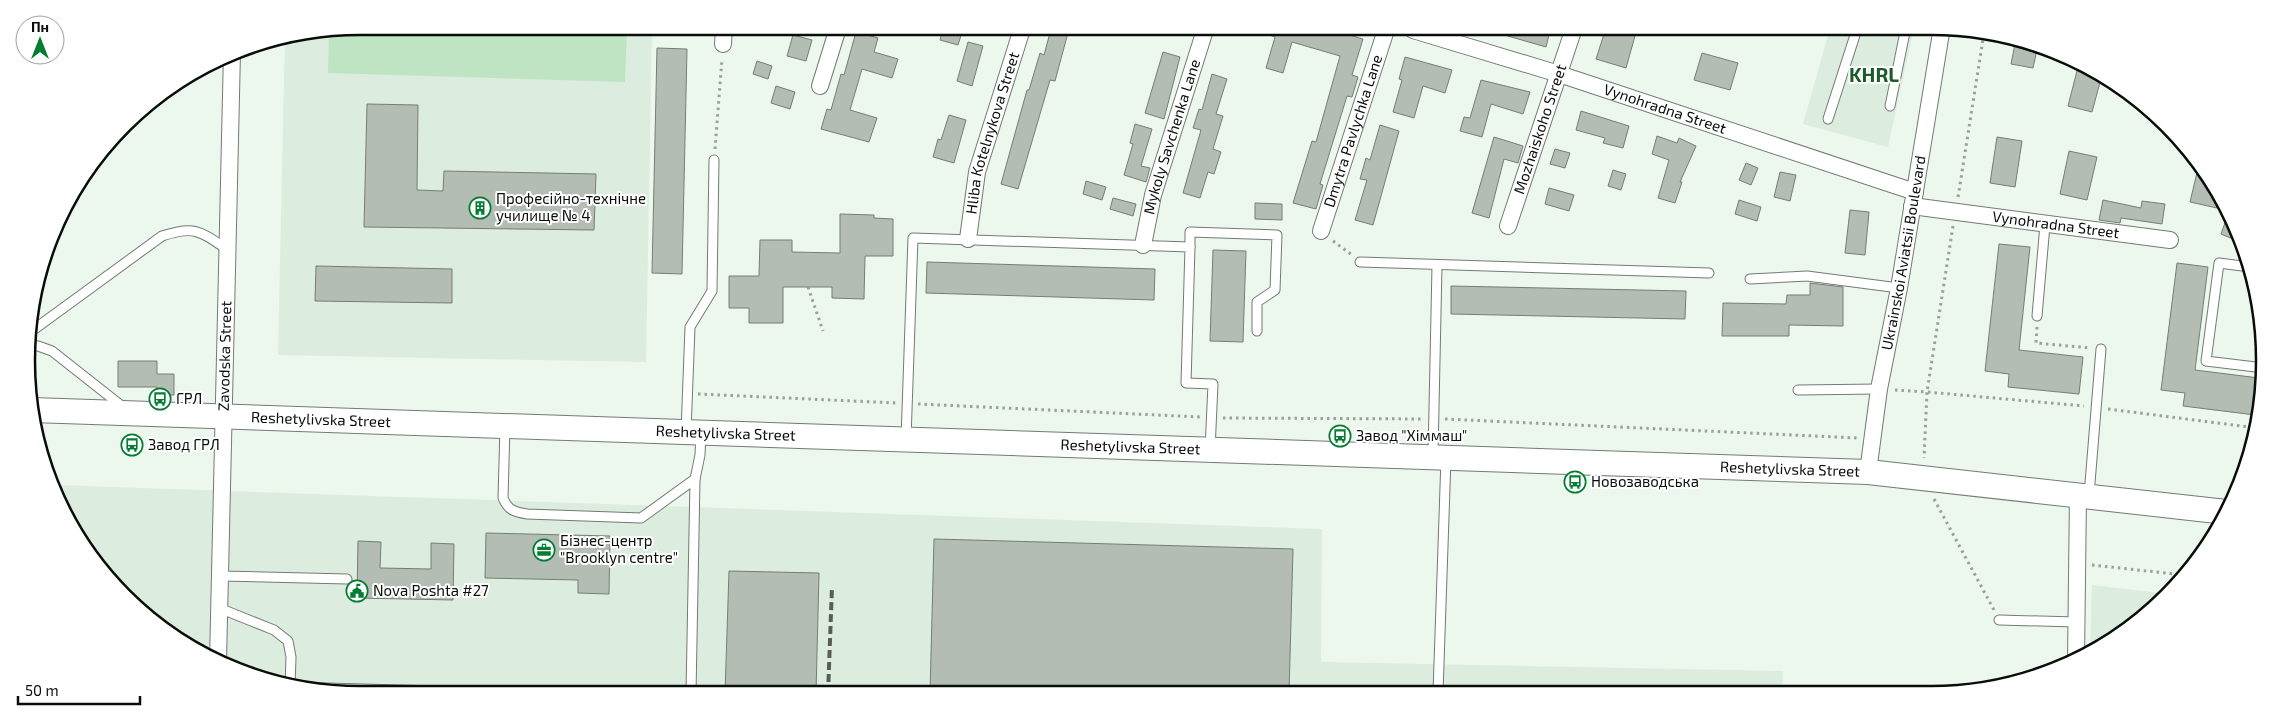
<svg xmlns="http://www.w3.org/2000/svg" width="2291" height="721" viewBox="0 0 2291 721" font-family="'Exo 2',sans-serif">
	<rect width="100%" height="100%" fill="#ecf7ed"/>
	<g fill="#dcecde">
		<polygon points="361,26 652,27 646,362 278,355 285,36 296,33"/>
		<polygon points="1829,32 1913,32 1888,147 1803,124"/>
		<polygon points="55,485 1322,529 1321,662 1783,671 1782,692 361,695 295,688 232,669 175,639 124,597 83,546"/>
		<polygon points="2092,585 2169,594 2090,652"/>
	</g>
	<polygon fill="#bfe4c4" points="361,26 627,27 625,82 328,73 329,29"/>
	<g fill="#b3bdb4" stroke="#757e76">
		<polygon points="943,29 963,29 958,45 940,40"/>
		<polygon points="1051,29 1069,29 1055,81 1050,80 1018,189 1001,184 1027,90 1029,90 1040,53 1044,55"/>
		<polygon points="1265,30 1332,30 1363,39 1352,75 1358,77 1352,97 1347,96 1320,184 1323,185 1316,209 1293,203 1312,141 1316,142 1340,56 1292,42 1283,73 1266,68 1275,37 1264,33"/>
		<polygon points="1502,31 1550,31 1546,47 1501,34"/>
		<polygon points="1605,31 1619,31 1635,36 1626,68 1596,59"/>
		<polygon points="856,32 878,38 874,52 898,59 892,78 862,69 850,110 877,118 869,142 821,129 827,109 831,110 841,74 844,75"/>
		<polygon points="793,35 812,40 806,61 787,56"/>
		<polygon points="2016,39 2038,45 2033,68 2011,64"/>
		<polygon points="968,42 983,46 972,86 957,81"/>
		<polygon points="657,48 687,49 682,274 652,273"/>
		<polygon points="1163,52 1180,57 1164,119 1145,113"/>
		<polygon points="1702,53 1738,63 1730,90 1694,80"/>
		<polygon points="1405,57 1452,70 1445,93 1423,86 1414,118 1393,112 1402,80 1399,79"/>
		<polygon points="757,61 772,66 768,79 753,74"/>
		<polygon points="2079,63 2102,75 2092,112 2068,106"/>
		<polygon points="1212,74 1227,79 1216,114 1223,116 1213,149 1221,152 1214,174 1208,172 1200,198 1183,193 1201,130 1193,128 1199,109 1202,110"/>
		<polygon points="1481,80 1530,92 1523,114 1491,104 1482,137 1460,131 1464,117 1470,118"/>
		<polygon points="776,86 795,92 790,109 771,103"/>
		<polygon points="367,104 418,105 417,190 443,191 444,171 596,174 594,230 364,227"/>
		<polygon points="1581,111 1629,126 1623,148 1603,143 1605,138 1576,130"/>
		<polygon points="949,115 966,120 954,163 933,157 938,139 941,140"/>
		<polygon points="1135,124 1152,129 1141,166 1150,168 1146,182 1124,175 1133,144 1130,143"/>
		<polygon points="1380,125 1399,131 1373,225 1355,220 1367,180 1360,179 1366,158 1370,160"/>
		<polygon points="1657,136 1677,143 1679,138 1696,146 1680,182 1682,182 1675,203 1658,198 1669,160 1652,154"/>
		<polygon points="1494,137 1523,146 1518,163 1504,159 1489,218 1472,213"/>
		<polygon points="1997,137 2022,141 2015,187 1990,183"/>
		<polygon points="1555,149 1570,153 1565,168 1550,164"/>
		<polygon points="2069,151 2097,157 2087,200 2060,194"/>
		<polygon points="1746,163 1758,168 1751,185 1739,180"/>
		<polygon points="2199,164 2209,175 2220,197 2217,208 2190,202"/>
		<polygon points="1613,170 1626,174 1621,190 1608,186"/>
		<polygon points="1780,172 1796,175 1790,201 1774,197"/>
		<polygon points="1086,181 1106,187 1102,200 1083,194"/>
		<polygon points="1549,188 1574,195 1569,211 1545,204"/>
		<polygon points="1113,198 1136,204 1133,216 1110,209"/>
		<polygon points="1739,200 1761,207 1757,221 1735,214"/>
		<polygon points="2103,200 2141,208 2142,201 2165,204 2162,224 2121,218 2120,223 2099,220"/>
		<polygon points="1255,203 1282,204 1282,220 1255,219"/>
		<polygon points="1850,210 1869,212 1865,255 1845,253"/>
		<polygon points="840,214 874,215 874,218 893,219 893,256 865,256 864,299 832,298 832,287 783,287 783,323 749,323 749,308 729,308 729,276 759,276 760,240 792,240 792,252 840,253"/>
		<polygon points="2226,220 2234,223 2242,243 2221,234"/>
		<polygon points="1999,244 2030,247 2019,350 2083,357 2079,394 2008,387 2009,374 1985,371"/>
		<polygon points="1213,250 1246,251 1243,342 1210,341"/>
		<polygon points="927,262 1155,269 1154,300 926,293"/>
		<polygon points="2177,263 2208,267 2195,370 2259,378 2255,415 2183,406 2185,393 2161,390"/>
		<polygon points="316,266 452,269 452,303 315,301"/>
		<polygon points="1810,283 1843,287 1843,326 1789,325 1789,336 1722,336 1723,303 1786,304 1787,295 1810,295"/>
		<polygon points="1451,286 1686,291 1685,319 1451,314"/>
		<polygon points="118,361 157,361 157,374 174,374 174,395 157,395 157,387 118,387"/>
		<polygon points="486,533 610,536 609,594 578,593 578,580 485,578"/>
		<polygon points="934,539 1293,549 1289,693 930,694"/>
		<polygon points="358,541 381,542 380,568 431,569 431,543 454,544 453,600 357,598"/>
		<polygon points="729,571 819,573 816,694 725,694"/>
	</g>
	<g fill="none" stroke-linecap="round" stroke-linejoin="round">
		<g stroke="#727b73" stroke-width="11">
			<g id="lane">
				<polyline points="1890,106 1905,32"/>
				<polyline points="1828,119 1856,32"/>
				<polyline points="1190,247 1190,232 1277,235 1275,290 1257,302 1257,331"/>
				<polyline points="1360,262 1709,273"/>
				<polyline points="2250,267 2219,263 2206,361 2264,368"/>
				<polyline points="1750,279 1807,276 1899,288"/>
				<polyline points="2037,316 2045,225"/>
				<path d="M29 333 162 236C195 225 200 231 228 250"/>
				<polyline points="28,345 38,346 52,351 123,407"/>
				<polyline points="1798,390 1879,389"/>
				<path d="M505 427 503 498C508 510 514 512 527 514L641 518 695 479 700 455 701 433"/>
				<polyline points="686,432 690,327 712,291 714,160"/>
				<polyline points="906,439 913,238 1190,247 1186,383 1213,384 1210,450"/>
				<polyline points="1433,455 1437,266"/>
				<polyline points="2089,495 2101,349"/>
				<polyline points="220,576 347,579"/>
				<polyline points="219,608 274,630 288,641 291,657 290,687"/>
				<polyline points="1999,620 2076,622"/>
				<polyline points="290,687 543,694"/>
				<polyline points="1438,693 1446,458"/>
				<polyline points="691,694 695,479"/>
			</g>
		</g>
		<g stroke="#727b73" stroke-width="18">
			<g id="street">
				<path id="s1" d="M1413 30 1559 74 1915 192"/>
				<polyline points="723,44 724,28"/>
				<polyline points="820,86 838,28"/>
				<path id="s2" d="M1912 206 2170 240"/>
				<path id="s3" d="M1508 226 1573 31"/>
				<path id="s4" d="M1321 231 1386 30"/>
				<path id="s5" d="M968 239 977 172 1022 29"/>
				<path id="s6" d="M1143 245 1153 195 1205 30"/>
				<path id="s7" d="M1868 472 1879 389 1899 288 1941 33"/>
				<path id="s8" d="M218 661 232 52"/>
				<polyline points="2076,661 2078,495"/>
			</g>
		</g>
		<g stroke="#727b73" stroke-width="26">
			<g id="secondary">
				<path id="s9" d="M32 410 1868 472 2226 512"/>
			</g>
		</g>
		<g stroke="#99a19a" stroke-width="3" stroke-dasharray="2.5 4" stroke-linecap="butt">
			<polyline points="715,149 722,59"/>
			<polyline points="1958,197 1984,33"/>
			<polyline points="1953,226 1927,392 2084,406"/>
			<polyline points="1333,241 1352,255"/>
			<polyline points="808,287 823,331"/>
			<polyline points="2037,327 2036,343 2091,348"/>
			<polyline points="1895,390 1927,392 1924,458"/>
			<polyline points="698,394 897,403"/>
			<polyline points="918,404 1201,417"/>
			<polyline points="2108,409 2257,428"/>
			<polyline points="1223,418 1424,419"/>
			<polyline points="1445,419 1858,438"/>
			<polyline points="1934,499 1994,610"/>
			<polyline points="2092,565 2184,575"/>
		</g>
		<use href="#lane" stroke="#fff" stroke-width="9"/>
		<use href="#street" stroke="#fff" stroke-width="16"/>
		<use href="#secondary" stroke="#fff" stroke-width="24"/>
		<polyline stroke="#575e58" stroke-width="4" stroke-dasharray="8 4" stroke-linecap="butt" points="828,694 832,587"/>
	</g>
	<defs>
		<g id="building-ring" transform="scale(1.125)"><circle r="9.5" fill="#fff" stroke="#047c32" stroke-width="1.5"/><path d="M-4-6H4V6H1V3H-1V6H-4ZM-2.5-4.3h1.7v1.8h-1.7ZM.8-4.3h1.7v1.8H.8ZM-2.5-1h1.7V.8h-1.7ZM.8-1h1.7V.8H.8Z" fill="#047c32"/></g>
		<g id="bus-ring" transform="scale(1.125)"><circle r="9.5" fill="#fff" stroke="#047c32" stroke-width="1.5"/><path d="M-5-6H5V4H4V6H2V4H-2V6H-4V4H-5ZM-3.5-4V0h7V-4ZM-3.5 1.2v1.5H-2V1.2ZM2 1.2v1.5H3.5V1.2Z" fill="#047c32"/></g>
		<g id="office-ring" transform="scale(1.125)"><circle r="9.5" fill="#fff" stroke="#047c32" stroke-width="1.5"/><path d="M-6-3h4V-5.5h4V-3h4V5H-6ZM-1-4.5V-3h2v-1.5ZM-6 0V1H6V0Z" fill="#047c32"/></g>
		<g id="civic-ring" transform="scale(1.125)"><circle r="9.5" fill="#fff" stroke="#047c32" stroke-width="1.5"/><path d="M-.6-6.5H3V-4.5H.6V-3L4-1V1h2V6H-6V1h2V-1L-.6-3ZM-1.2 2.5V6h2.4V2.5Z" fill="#047c32"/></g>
	</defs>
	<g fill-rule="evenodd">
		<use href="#building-ring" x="480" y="208"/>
		<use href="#bus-ring" x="160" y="399"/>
		<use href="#bus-ring" x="1340" y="436"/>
		<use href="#bus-ring" x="132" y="445"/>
		<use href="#bus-ring" x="1575" y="482"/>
		<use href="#office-ring" x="544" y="550"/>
		<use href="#civic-ring" x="357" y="591"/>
	</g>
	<g text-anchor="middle" stroke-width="4" stroke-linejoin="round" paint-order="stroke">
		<g font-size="15" fill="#090d0a" stroke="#fff">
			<text dy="5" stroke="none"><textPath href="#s1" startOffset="264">Vynohradna Street</textPath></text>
			<text dy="5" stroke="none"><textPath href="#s3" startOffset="102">Mozhaiskoho Street</textPath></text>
			<text dy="5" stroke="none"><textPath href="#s4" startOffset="105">Dmytra Pavlychka Lane</textPath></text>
			<text dy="5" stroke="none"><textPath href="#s5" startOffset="109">Hliba Kotelnykova Street</textPath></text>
			<text dy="5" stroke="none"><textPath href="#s6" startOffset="112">Mykoly Savchenka Lane</textPath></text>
			<text dy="5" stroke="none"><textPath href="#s2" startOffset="145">Vynohradna Street</textPath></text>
			<text dy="5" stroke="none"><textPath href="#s7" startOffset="222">Ukrainskoi Aviatsii Boulevard</textPath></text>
			<text dy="5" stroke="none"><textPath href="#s8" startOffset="305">Zavodska Street</textPath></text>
			<text dy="5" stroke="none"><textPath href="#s9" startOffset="289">Reshetylivska Street</textPath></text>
			<text dy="5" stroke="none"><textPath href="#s9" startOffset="694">Reshetylivska Street</textPath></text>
			<text dy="5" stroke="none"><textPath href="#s9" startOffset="1099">Reshetylivska Street</textPath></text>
			<text dy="5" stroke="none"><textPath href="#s9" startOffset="1759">Reshetylivska Street</textPath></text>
		</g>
		<g font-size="15" fill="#090d0a" stroke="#fff" text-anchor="start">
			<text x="496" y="204">Професійно-технічне<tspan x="496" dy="17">училище № 4</tspan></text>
			<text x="176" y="404">ГРЛ</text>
			<text x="1356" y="441">Завод "Хіммаш"</text>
			<text x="148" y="450">Завод ГРЛ</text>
			<text x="1591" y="487">Новозаводська</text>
			<text x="560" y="546">Бізнес-центр<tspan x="560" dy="17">"Brooklyn centre"</tspan></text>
			<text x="373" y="596">Nova Poshta #27</text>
		</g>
		<g font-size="20" font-weight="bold" fill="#1b5b2c" stroke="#fff">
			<text x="1874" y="82">KHRL</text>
		</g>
	</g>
	<path d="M0 0H2291V721H0ZM360 35H1931A325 325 0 0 1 2256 360V361A325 325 0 0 1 1931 686H360A325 325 0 0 1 35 361V360A325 325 0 0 1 360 35Z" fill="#fff" fill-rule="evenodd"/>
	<path fill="none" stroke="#090d0a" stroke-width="2.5" d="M360 35H1931A325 325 0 0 1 2256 360V361A325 325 0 0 1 1931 686H360A325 325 0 0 1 35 361V360A325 325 0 0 1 360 35Z"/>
	<g transform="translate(40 40)"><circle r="24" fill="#ffffff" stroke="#9d9e9d"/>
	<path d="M0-4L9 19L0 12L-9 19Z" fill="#047c32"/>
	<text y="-8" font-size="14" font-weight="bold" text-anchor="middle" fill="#090d0a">Пн</text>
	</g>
	<path d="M18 696v8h122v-8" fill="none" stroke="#090d0a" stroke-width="2.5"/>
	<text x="25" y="696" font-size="15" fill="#090d0a" stroke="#ffffff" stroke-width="4" paint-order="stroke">50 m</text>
</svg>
